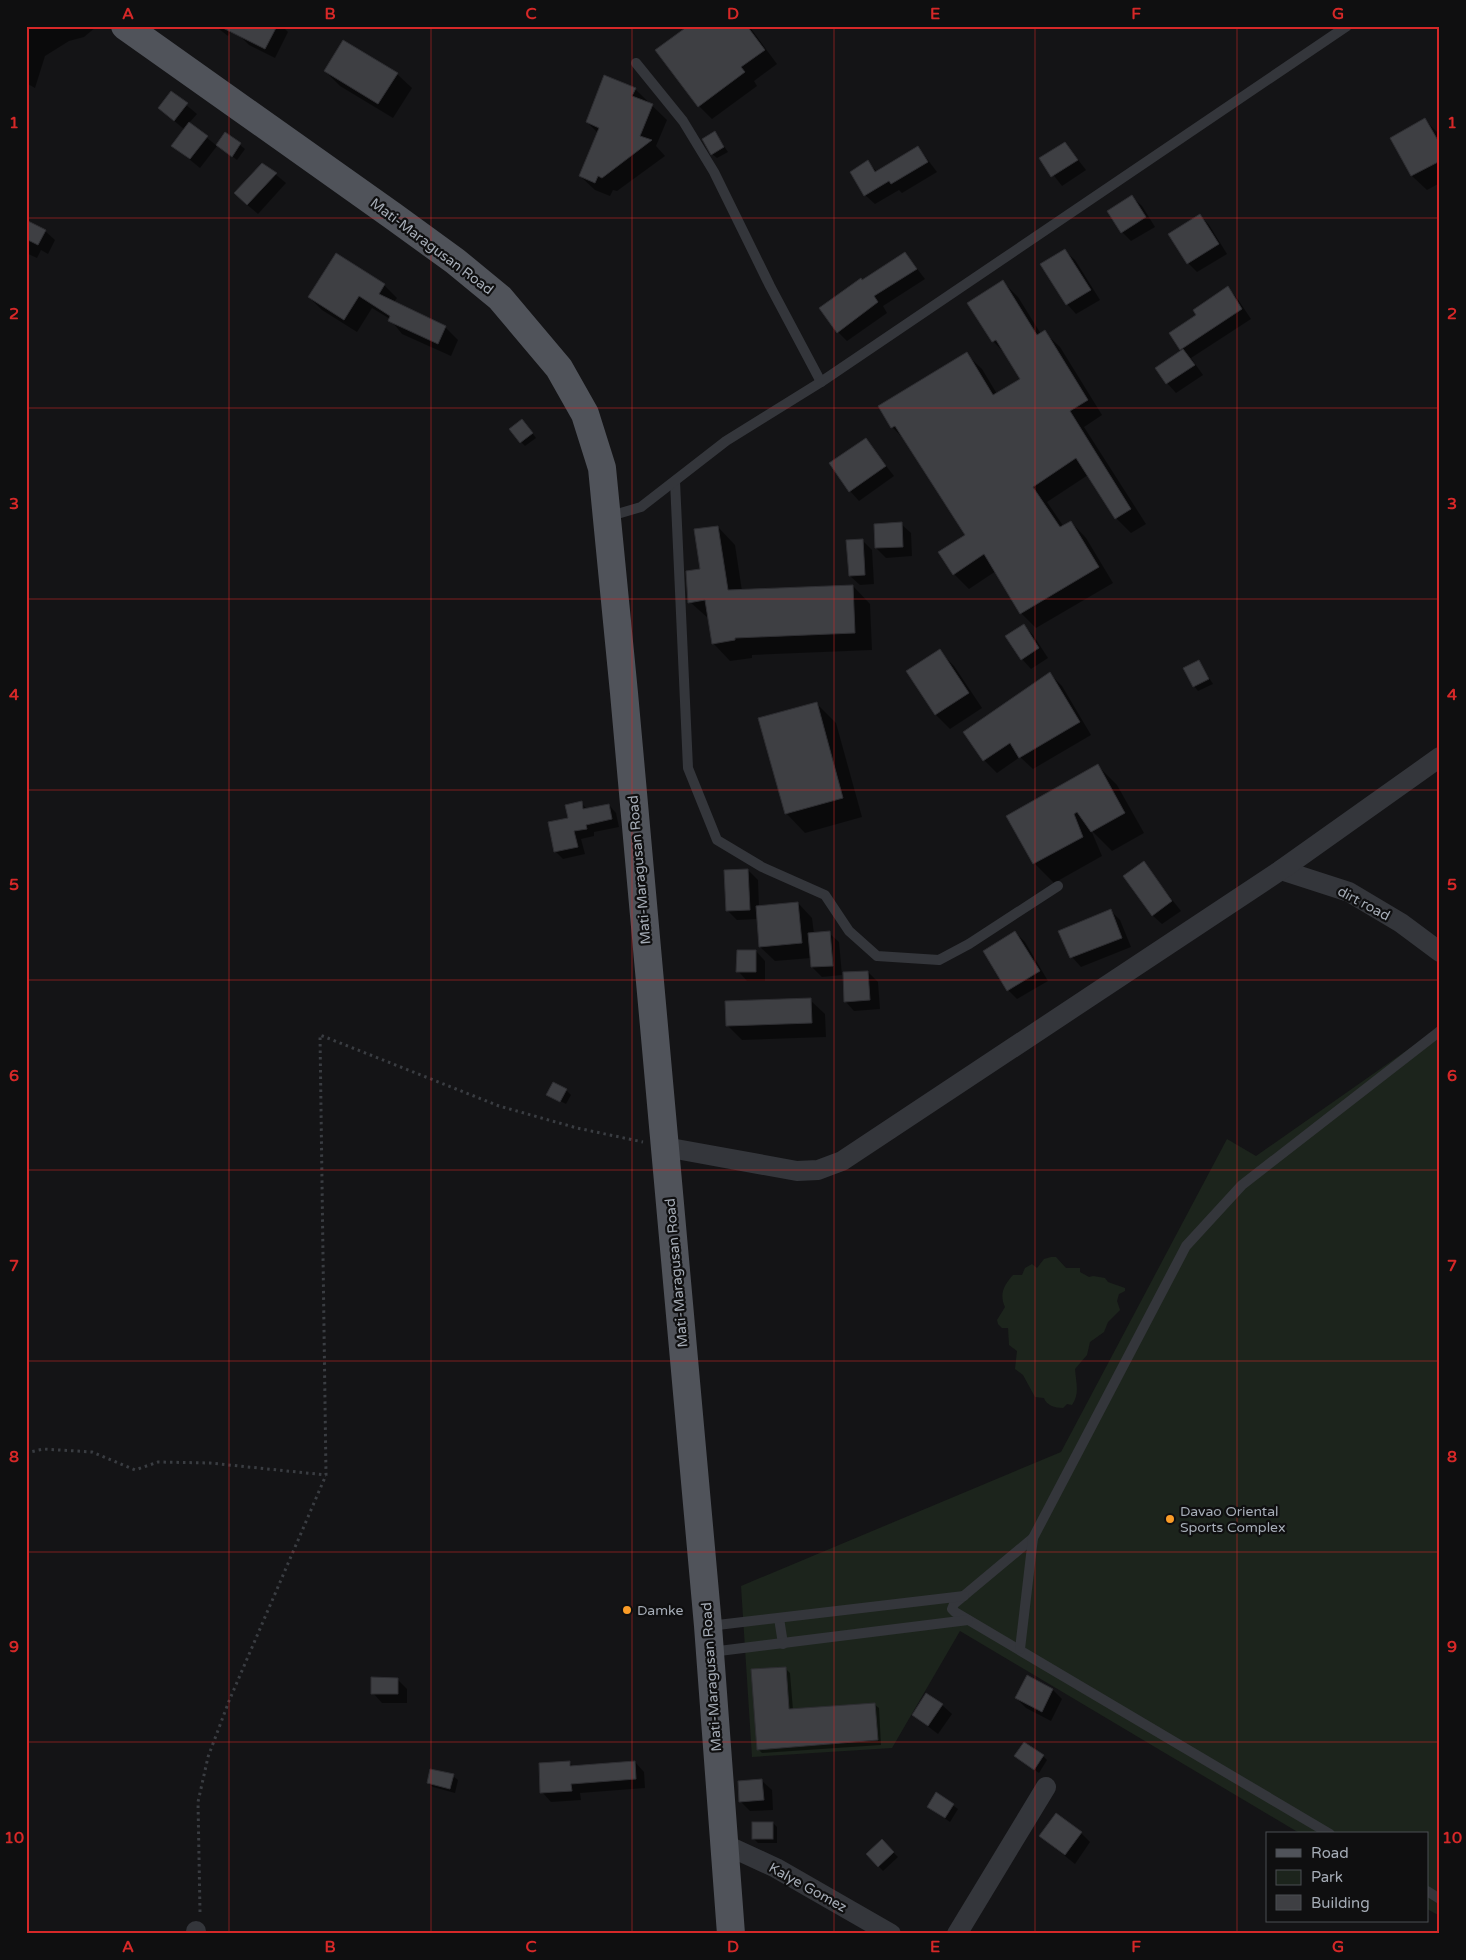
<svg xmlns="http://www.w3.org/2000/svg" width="1466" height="1960" viewBox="0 0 1466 1960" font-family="'Varela Round',sans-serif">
	<rect width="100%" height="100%" fill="#141416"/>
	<g fill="#1c241c">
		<polygon points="1440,1027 1440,1916 1427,1909 1427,1834 1301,1834 960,1631 892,1748 752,1757 741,1586 1061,1452 1227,1139 1256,1156"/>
		<path d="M1051 1257H1056L1066 1268H1080V1272L1089 1277 1093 1276 1105 1278 1108 1282 1125 1288V1291L1119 1294 1117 1301 1120 1310 1108 1322 1104 1332 1090 1342 1087 1355 1075 1369C1076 1383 1080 1393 1072 1405L1067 1404 1063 1408C1055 1408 1046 1405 1044 1398L1035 1397 1023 1375 1015 1369 1017 1351 1009 1345 1008 1328H1002L998 1324 997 1320 1005 1307C999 1294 1004 1285 1013 1275H1022L1025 1268 1032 1264 1037 1268 1044 1259Z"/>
	</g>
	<g fill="#0007">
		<polygon points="26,26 95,26 96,27 84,37 69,41 45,56 35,88 26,83"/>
		<polygon points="215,26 235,26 228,36"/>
		<polygon points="243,26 282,26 288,32 275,58 249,45 239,35"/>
		<polygon points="690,26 749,26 777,64 754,81 757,86 712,119 699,106"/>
		<polygon points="325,71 397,74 412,88 393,118 340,86"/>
		<polygon points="635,89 667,120 656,146 665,156 617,191 613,190 610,196 595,190 580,176 598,133 587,122"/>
		<polygon points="172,93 197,114 189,123 217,146 200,168 173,146 185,130 159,108"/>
		<polygon points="1425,120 1440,135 1440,183 1427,190 1412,176 1391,139"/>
		<polygon points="715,133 728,152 717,158 712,154"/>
		<polygon points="226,134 245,149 237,160 217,145"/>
		<polygon points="1065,143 1086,170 1062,186 1041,159"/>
		<polygon points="918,147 937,172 902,193 899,190 875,204 865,195 868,162 877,172"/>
		<polygon points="263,164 286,183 258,214 245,203"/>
		<polygon points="1132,197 1142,206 1155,227 1131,241 1122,232"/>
		<polygon points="1200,215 1209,225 1227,254 1197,272 1188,263"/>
		<polygon points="26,221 45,231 55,240 48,254 41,250 37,258 26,253"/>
		<polygon points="1065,251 1075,260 1100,300 1076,314 1067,304"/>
		<polygon points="905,253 925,279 883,306 887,313 847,341 838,332 862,281"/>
		<polygon points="1003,282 1018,297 1041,334 1044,332 1060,347 1102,415 1084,427 1146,524 1131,533 1116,518 1088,475 1047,502 1064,527 1071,522 1086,538 1113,583 1036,628 1021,613 996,571 969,589 954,574 966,535 908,443 892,427 966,354 982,369 997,394 1022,379 1007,356 993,341"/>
		<polygon points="384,285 397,298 394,302 445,327 458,340 451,356 402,334 390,319 372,308 357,332 322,310 309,297"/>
		<polygon points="1228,288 1237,298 1251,319 1191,358 1203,375 1176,393 1167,383 1183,350 1181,349 1198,315"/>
		<polygon points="526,425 536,438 525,446 521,442"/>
		<polygon points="865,439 894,476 859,501 850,491"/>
		<polygon points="901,524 911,533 912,556 886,558 876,548"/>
		<polygon points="718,527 735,545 742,591 853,586 870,604 872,650 752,655 752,658 730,661 713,643 709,619 690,602"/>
		<polygon points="862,540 872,550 874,584 860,585 850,576"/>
		<polygon points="1023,625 1033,635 1048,658 1031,669 1022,659"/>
		<polygon points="939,651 954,666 982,708 950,729 936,715"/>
		<polygon points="1199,662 1213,684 1198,691 1194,686"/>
		<polygon points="1050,674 1062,686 1091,735 1033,769 1020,757 997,773 984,760 964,733"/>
		<polygon points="816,703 836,723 862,817 805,833 786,813"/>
		<polygon points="1098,766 1117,785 1144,833 1112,851 1091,830 1102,856 1054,883 1034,863 1007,816"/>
		<polygon points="581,803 588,810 609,805 616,813 619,827 594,832 594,836 581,839 585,854 563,859 555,851 569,819"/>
		<polygon points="1143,863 1181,911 1162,924 1152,915"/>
		<polygon points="748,870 758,880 759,907 798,903 812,918 814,934 829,933 839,942 842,975 822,977 812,967 811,958 775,961 760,947 758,919 737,920 727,910"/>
		<polygon points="1111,911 1120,920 1131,947 1081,967 1072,957"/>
		<polygon points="1015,932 1025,942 1048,981 1017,999 1008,990"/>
		<polygon points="756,951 765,961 765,981 747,981 738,971"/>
		<polygon points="868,972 878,982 880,1009 854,1011 845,1001"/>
		<polygon points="810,1000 825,1014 826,1037 742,1040 727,1025"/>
		<polygon points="566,1090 571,1095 566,1104 548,1095"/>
		<polygon points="785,1668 790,1673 793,1710 874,1704 879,1708 881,1745 762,1753 758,1749"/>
		<polygon points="1027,1677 1053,1690 1062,1699 1051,1721 1026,1708 1016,1698"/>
		<polygon points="397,1679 407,1689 407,1703 382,1703 373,1693"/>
		<polygon points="942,1705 952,1714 938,1734 913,1715"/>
		<polygon points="1043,1756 1047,1760 1039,1773 1020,1760"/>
		<polygon points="635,1762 644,1772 645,1788 580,1793 581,1800 551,1802 542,1792 570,1763 574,1767"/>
		<polygon points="453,1776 458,1780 455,1793 433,1787 428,1783"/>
		<polygon points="762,1781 772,1790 773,1810 750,1811 740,1801"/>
		<polygon points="937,1794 958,1809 950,1822 929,1807"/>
		<polygon points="773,1823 777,1827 777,1843 758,1843 754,1839"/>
		<polygon points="1081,1833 1090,1842 1075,1864 1040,1836"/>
		<polygon points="882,1841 898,1857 883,1871 867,1854"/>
	</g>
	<g fill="#3e3f43" stroke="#2e2e32">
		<polygon points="219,26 277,26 265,49"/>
		<polygon points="688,26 747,26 765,50 741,67 745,72 698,107 655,50"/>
		<polygon points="343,40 398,73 378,104 324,71"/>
		<polygon points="604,75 636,88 632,96 653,104 640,136 652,140 602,178 598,176 595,183 579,176 599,128 586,122"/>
		<polygon points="171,91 188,103 174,121 158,108"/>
		<polygon points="1425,118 1440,144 1440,161 1411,176 1390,138"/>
		<polygon points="189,122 208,136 190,159 171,146"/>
		<polygon points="715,131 724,147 711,155 702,139"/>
		<polygon points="225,132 241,143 232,157 216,145"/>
		<polygon points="1065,142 1078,160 1051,177 1039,158"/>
		<polygon points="918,146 928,162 891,184 889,181 864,196 850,172 868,160 875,172"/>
		<polygon points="262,163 277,173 247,205 234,193"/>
		<polygon points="1132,195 1146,217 1121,233 1107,211"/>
		<polygon points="1200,214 1219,244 1187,264 1168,234"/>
		<polygon points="26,220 46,230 38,245 26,239"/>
		<polygon points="1065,249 1091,290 1066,305 1040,264"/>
		<polygon points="905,252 917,269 874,296 878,302 837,333 819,308 861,278 862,280"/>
		<polygon points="336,253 385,284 379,294 446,326 438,344 388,321 390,316 359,296 344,320 308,297"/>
		<polygon points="1003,280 1037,335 1045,330 1088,400 1070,411 1131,509 1115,519 1076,458 1033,487 1060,527 1071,521 1099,567 1020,614 984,554 953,575 938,552 965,535 895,426 891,428 878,406 967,352 993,395 1020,379 996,340 992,342 967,303"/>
		<polygon points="1228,286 1242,309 1180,350 1169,333 1196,315 1193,310"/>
		<polygon points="1183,349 1195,365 1166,384 1155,368"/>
		<polygon points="522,419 533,433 520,443 509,429"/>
		<polygon points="866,438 886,466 849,492 829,463"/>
		<polygon points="902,522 903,547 875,548 874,524"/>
		<polygon points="718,526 728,590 853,585 855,633 735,638 735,640 712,644 705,600 688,603 686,571 700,569 694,529"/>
		<polygon points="863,539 865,575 849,576 846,540"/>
		<polygon points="1024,624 1039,648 1021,660 1005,636"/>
		<polygon points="940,649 969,693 935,715 906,671"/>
		<polygon points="1199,660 1209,679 1193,687 1183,668"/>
		<polygon points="1050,672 1080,722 1019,758 1010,743 983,761 963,732"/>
		<polygon points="817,702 843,798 785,814 758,718"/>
		<polygon points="1098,764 1125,813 1091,832 1077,812 1074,814 1083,837 1033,864 1006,816"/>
		<polygon points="582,801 583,809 609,804 612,819 586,825 587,829 574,831 578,847 554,852 548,822 568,818 565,805"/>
		<polygon points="1144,861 1172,901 1152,916 1123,876"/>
		<polygon points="748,869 750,910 726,911 724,870"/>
		<polygon points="798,902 802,943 759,947 756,906"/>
		<polygon points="1111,909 1122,938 1070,958 1058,931"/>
		<polygon points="830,931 833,966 811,967 808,933"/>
		<polygon points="1015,931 1040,971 1007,991 983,951"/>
		<polygon points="737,950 756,950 756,972 736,972"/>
		<polygon points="868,971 870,1000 844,1002 843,972"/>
		<polygon points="811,998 812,1023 726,1026 725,1001"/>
		<polygon points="553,1082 567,1089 560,1102 546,1095"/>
		<polygon points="786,1667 789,1709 875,1703 878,1740 757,1750 751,1669"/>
		<polygon points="1027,1675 1053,1689 1042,1712 1015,1698"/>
		<polygon points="371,1677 398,1678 398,1694 371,1694"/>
		<polygon points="926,1693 943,1704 928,1726 912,1715"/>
		<polygon points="1024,1742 1044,1755 1034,1770 1014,1756"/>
		<polygon points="570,1761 570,1766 635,1761 636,1779 571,1784 572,1791 540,1793 539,1763"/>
		<polygon points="430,1769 454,1774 450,1789 427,1783"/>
		<polygon points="762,1779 764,1800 739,1802 738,1781"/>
		<polygon points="936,1792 954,1804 945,1818 927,1807"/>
		<polygon points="1056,1813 1082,1832 1065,1855 1039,1836"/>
		<rect x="752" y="1822" width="21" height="17"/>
		<polygon points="882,1839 894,1852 878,1867 866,1854"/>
	</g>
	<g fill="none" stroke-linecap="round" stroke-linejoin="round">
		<g stroke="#3a3d42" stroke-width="3" stroke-dasharray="2.5 4" stroke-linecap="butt">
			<polyline points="26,1453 43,1449 92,1452 135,1470 158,1462 210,1463 326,1475"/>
			<polyline points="200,1912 198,1802 208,1757 229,1701 326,1475 320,1035 499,1106 577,1128 643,1142"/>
		</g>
		<g stroke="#34363b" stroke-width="10">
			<polyline points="636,63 683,121 714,172 770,286 821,382"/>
			<polyline points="675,481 688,768 717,840 762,867 825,895 849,931 877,956 939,960 969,944 1058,886"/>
			<polyline points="607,517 641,507 726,441 821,382 1347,26"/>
			<polyline points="1033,1538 954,1604 952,1609 955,1612 1330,1834"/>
			<polyline points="779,1618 783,1644"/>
			<polyline points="709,1626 964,1596"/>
			<polyline points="1020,1649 1033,1538 1186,1246 1242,1185 1440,1031"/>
			<polyline points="711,1652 968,1620"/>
			<polyline points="1427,1891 1440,1899"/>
		</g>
		<g stroke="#34363b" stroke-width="20">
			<polyline points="1281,870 1349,892 1401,923 1440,952"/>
			<polyline points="665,1147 797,1171 818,1170 842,1161 1281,870 1440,757"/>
			<polyline points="724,1844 776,1868 891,1934"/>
			<polyline points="196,1931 196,1934"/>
			<polyline points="957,1934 1046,1787"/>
		</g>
		<polyline stroke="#50535a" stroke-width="28" points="125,26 393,216 455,261 500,298 559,368 585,414 602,468 624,693 708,1626 731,1934"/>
	</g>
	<path fill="none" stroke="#d62828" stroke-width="1" stroke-opacity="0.55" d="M229 26V1934M431 26V1934M632 26V1934M834 26V1934M1035 26V1934M1237 26V1934M26 218H1440M26 408H1440M26 599H1440M26 790H1440M26 980H1440M26 1170H1440M26 1361H1440M26 1552H1440M26 1742H1440"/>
	<g fill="#fa9c27" stroke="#0f0f10" stroke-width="2">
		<circle cx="1170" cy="1519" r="5"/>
		<circle cx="627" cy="1610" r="5"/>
	</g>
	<g text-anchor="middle" stroke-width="4.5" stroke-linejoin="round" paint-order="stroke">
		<g font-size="14" fill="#a5acb6" stroke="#0f0f10">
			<text transform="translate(432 246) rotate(37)" y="5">Mati-Maragusan Road</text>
			<text transform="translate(639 870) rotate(-95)" y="5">Mati-Maragusan Road</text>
			<text transform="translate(1364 903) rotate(28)" y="5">dirt road</text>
			<text transform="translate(676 1273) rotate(-95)" y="5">Mati-Maragusan Road</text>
			<text transform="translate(711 1677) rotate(-94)" y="5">Mati-Maragusan Road</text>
			<text transform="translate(808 1887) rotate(29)" y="5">Kalye Gomez</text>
		</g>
		<g font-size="14" fill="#a5acb6" stroke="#0f0f10" text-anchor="start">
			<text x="1180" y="1516">Davao Oriental<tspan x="1180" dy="16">Sports Complex</tspan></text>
			<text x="637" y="1615">Damke</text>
		</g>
	</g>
	<rect width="1466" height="1960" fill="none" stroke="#0f0f10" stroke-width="55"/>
	<rect x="1266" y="1832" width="162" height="90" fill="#0f0f10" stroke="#4b4e52"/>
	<rect x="1276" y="1849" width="25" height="8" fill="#50535a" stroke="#4b4e52"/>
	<text x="1311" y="1858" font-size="15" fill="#a5acb6">Road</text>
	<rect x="1276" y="1870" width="25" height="15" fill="#1c241c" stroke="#4b4e52"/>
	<text x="1311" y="1882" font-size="15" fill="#a5acb6">Park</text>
	<rect x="1276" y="1895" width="25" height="15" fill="#3e3f43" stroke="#4b4e52"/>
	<text x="1311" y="1908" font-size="15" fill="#a5acb6">Building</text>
	<rect x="28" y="28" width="1410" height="1904" fill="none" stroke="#d62828" stroke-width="2"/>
	<g font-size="16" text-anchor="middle" font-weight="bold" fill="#d62828">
		<text x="128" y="19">A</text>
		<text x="330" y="19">B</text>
		<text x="531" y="19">C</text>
		<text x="733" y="19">D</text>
		<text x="935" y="19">E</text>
		<text x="1136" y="19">F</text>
		<text x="1338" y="19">G</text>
		<text x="14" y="128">1</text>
		<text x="1452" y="128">1</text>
		<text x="14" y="319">2</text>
		<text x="1452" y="319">2</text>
		<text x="14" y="509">3</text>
		<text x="1452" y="509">3</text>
		<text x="14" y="700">4</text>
		<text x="1452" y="700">4</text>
		<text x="14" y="890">5</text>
		<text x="1452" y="890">5</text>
		<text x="14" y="1081">6</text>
		<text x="1452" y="1081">6</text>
		<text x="14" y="1271">7</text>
		<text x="1452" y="1271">7</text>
		<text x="14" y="1462">8</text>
		<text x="1452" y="1462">8</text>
		<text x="14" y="1652">9</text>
		<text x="1452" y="1652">9</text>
		<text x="14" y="1843">10</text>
		<text x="1452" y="1843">10</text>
		<text x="128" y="1952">A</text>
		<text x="330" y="1952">B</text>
		<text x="531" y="1952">C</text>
		<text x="733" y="1952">D</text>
		<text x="935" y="1952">E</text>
		<text x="1136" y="1952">F</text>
		<text x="1338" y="1952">G</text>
	</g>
</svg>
